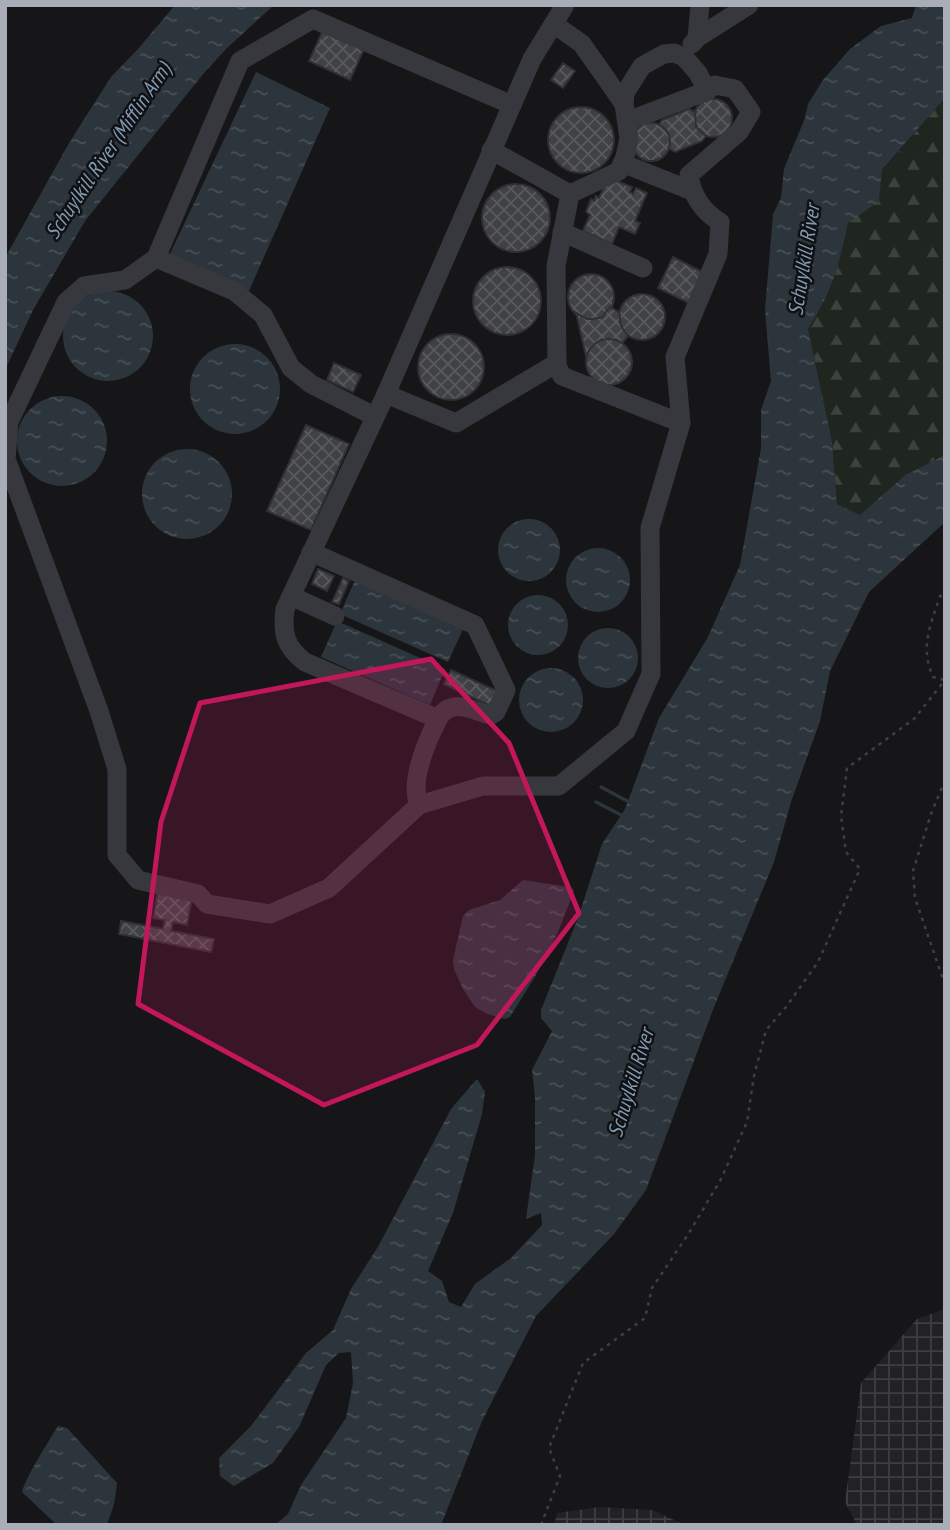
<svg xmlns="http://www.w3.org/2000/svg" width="950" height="1530" viewBox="0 0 950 1530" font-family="'PT Sans Narrow',sans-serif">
	<defs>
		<pattern id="industrial-grid" width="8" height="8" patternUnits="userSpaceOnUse" patternTransform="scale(1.75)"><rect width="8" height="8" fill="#222225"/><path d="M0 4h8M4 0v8" fill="none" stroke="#3f3f43"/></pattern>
		<pattern id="forest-firs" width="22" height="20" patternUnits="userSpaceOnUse" patternTransform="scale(1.75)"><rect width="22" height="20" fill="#1e261f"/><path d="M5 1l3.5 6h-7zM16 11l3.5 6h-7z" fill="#3c433d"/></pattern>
		<pattern id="water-ripples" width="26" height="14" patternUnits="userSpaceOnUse" patternTransform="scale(1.75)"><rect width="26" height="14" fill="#2c353c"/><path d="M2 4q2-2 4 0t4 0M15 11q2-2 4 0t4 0" fill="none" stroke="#485056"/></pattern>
		<pattern id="building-cross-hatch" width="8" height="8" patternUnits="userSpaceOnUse" patternTransform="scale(1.75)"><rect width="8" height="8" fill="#404145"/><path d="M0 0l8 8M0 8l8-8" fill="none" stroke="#595a5e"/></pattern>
	</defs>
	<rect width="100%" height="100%" fill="#161618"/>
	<g fill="url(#industrial-grid)">
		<polygon points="945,1309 945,1525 857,1525 845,1502 861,1383 917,1319"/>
		<polygon points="600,1507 652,1510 685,1525 554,1525 557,1513"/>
	</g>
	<path fill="url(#forest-firs)" d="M945 98V455L905 475 860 515 837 504 832 441 808 329C831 295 840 263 848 223L878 201 882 171Z"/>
	<g fill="url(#water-ripples)">
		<polygon points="175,5 274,5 227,48 204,73 85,221 33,310 5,370 5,258 69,143 111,77 138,49"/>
		<path d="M916 5H945V98L882 170 879 201 848 223C839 266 832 292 808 329L832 441 837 504 860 515 905 475 945 455V522L869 592 830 671 820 721 791 802 774 862 714 1007 646 1190 614 1234 536 1316 482 1421 441 1525H275L288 1514 301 1485 346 1418 353 1383 351 1352 339 1353 326 1365 299 1427 273 1463 234 1486 220 1476 219 1458 251 1426 306 1353 333 1330 351 1289 379 1245 451 1109 477 1079 485 1092 482 1114 453 1213 428 1271 442 1281 449 1302 461 1307 475 1284 511 1258 542 1225 541 1213 526 1219 535 1155V1097L532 1070 552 1031 541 1018V1010L578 918 602 844 625 809 659 718 708 637 740 565 761 448V410L771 381 765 310 773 214 781 198 784 169 805 118 808 104 823 80 850 49 881 26 912 18Z"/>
		<polygon points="256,72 330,108 248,293 169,256"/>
		<circle cx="108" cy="336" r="45"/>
		<circle cx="235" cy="389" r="45"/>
		<circle cx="62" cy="441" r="45"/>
		<circle cx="187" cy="494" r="45"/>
		<circle cx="529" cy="550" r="31"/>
		<circle cx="598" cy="580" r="32"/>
		<polygon points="356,578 464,627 448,662 340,614"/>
		<circle cx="538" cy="625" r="30"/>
		<polygon points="337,621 445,669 430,705 321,657"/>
		<circle cx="608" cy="658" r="30"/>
		<circle cx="551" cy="700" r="32"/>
		<polygon points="523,880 569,887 574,890 573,894 558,932 536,975 510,1017 505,1019 487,1014 475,1007 463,989 454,969 453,960 463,916 469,910 500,900"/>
		<path d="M58 1426 67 1428 117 1483 114 1504 107 1525H57L22 1492C23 1482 51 1437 58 1426Z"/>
	</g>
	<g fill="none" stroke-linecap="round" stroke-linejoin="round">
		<g stroke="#2c353c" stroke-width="3.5">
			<polyline points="601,787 631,803"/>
			<polyline points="596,802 625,817"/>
		</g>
	</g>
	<g fill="url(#building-cross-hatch)" stroke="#303034" stroke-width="2">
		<polygon points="323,30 364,49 350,80 309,61"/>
		<polygon points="563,63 575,71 563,88 551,80"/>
		<circle cx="713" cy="118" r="19"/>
		<circle cx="581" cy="140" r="33"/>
		<polygon points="689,109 695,112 696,127 706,136 702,141 675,152 668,148 667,133 659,125 662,120"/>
		<circle cx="651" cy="142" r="19"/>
		<polygon points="612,179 632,187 630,192 633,194 636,188 647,193 635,221 640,223 635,234 619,227 612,244 583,231 590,215 586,212 591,199 594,201 596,196 599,198 607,181"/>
		<circle cx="516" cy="218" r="34"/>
		<polygon points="673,257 706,274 691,304 658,288"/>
		<circle cx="507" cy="301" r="34"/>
		<circle cx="591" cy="297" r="23"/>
		<circle cx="642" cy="317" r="23"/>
		<polygon points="610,307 619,312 621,326 628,336 622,343 616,340 601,340 595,344 586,356 576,313 587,319 594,319 602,317"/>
		<circle cx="451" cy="367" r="33"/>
		<circle cx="609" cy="362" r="23"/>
		<polygon points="334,363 361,375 353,392 327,380"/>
		<polygon points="306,425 349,444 311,530 267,511"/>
		<polygon points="318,569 334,576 327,591 312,584"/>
		<polygon points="343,578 349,581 339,604 332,602"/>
		<polygon points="451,670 497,691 491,706 444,684"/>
		<polygon points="158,891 192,897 187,925 173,922 171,931 214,939 211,952 119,934 121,921 163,929 165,920 153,918"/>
	</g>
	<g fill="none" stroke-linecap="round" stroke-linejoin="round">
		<g stroke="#3d3f44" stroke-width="2.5" stroke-dasharray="3.5 5" stroke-linecap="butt">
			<path d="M944 680 933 677C920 647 930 626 940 596L945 594"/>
			<polyline points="945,780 931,814 913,871 915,898 945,985"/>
			<polyline points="541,1525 560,1476 549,1448 583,1363 645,1318 652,1288 689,1233 721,1179 747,1122 754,1076 766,1030 786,1007 818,962 860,869 846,852 841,816 847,768 914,719 945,680"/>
		</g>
		<g stroke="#37383d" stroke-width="19">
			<polyline points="554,24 582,44 624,104"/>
			<polyline points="697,38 749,5"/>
			<polyline points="692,44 697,38 700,5"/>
			<path d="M512 105 313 19 240 61 156 258 125 280 84 286 66 302 9 422 6 459 99 711 117 769V855L138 880 198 894 207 904 270 914 329 888 419 805 483 786H559L626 731 651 674 650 528 681 423 675 357 718 254 720 222C702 211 692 196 689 175L739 132 751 112 735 89 715 85 707 91 628 121"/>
			<polyline points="622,163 692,191"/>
			<polyline points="570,194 619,171 625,157 629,138 624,104 625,93 642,66 664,54 674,53 684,57 698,73 707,91"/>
			<polyline points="562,232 643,268"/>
			<polyline points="156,258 234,291 263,315 291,368 311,384 374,416"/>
			<polyline points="556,364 562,376 681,423"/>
			<polyline points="386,394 456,423 557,363 556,266 570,194 491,150"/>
			<path d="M311 552 475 625 506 690 496 712 491 715C470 710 451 697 438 719"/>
			<polyline points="291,596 335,616"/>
			<path d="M419 805C409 781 427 741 438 719L305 662C285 647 282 633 285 609L386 394 532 59 565 5"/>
		</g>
	</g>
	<path fill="#c2185b" fill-opacity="0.2" stroke="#c2185b" stroke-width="5" stroke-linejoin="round" d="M431 659 509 743 579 913 477 1045 324 1105 138 1004 161 822 200 703Z"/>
	<g text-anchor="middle" stroke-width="5" stroke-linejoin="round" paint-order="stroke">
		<g font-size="21" font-style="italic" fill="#7f9bb3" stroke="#111113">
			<text transform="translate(108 151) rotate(-56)" y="7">Schuylkill River (Mifflin Arm)</text>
			<text transform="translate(804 260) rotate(-81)" y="7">Schuylkill River</text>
			<text transform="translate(631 1083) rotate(-73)" y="7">Schuylkill River</text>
		</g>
	</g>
	<rect width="950" height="1530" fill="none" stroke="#a8adb8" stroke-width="14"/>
</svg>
